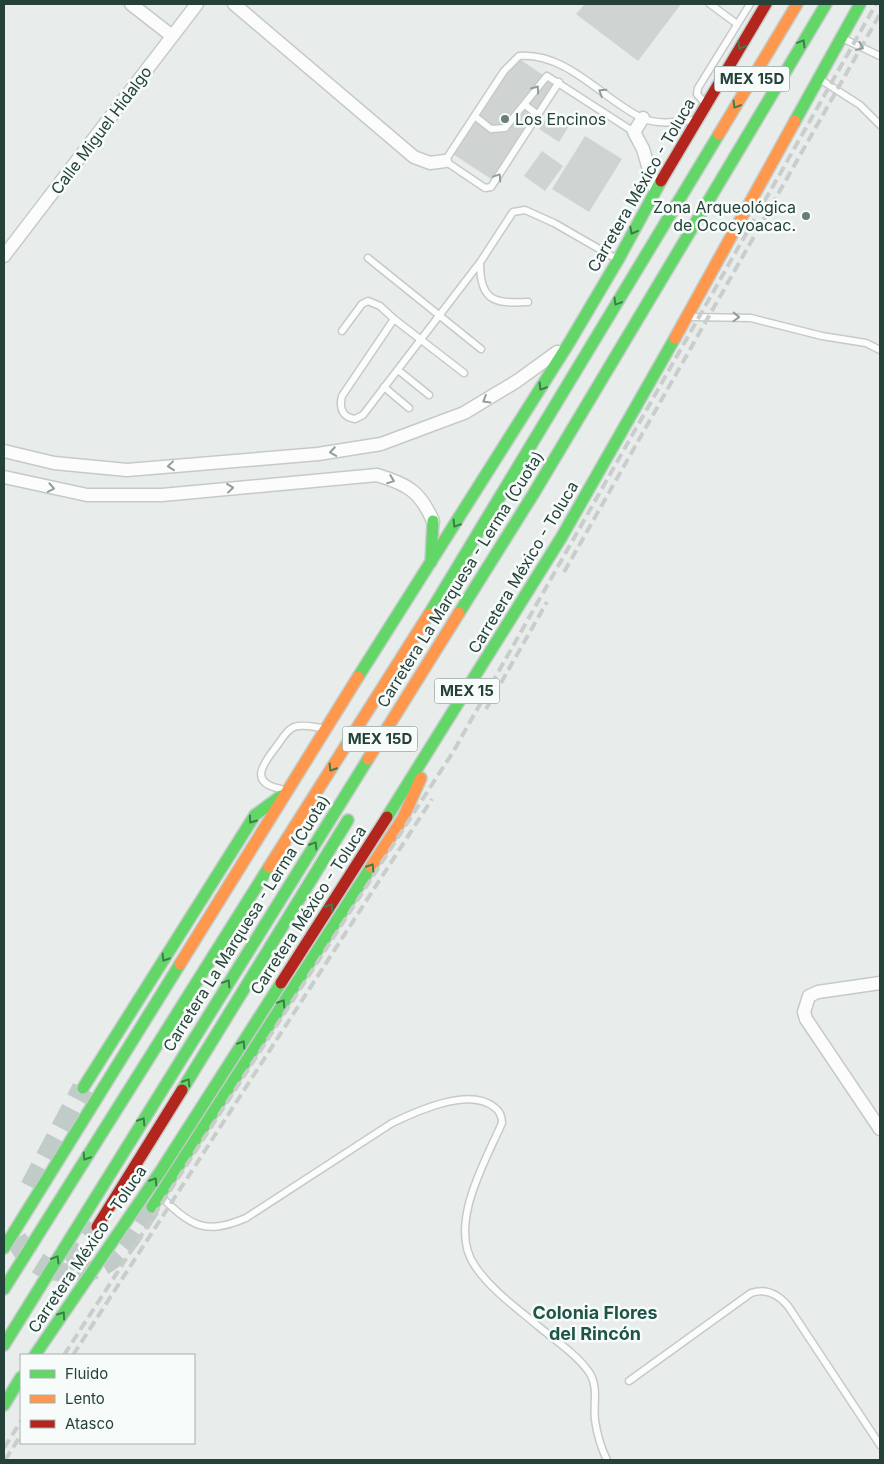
<svg xmlns="http://www.w3.org/2000/svg" width="884" height="1464" viewBox="0 0 884 1464" font-family="Inter,sans-serif">
	<rect width="100%" height="100%" fill="#e8edeb"/>
	<g fill="#cfd4d2">
		<polygon points="585,4 681,4 638,61 576,14"/>
		<polygon points="518,58 556,84 494,181 453,154"/>
		<polygon points="550,113 569,126 559,142 539,129"/>
		<polygon points="585,136 622,159 589,212 552,189"/>
		<polygon points="542,151 563,166 545,191 524,176"/>
	</g>
	<g fill="none" stroke-linecap="round" stroke-linejoin="round">
		<path stroke="#c1cbc8" stroke-width="19" stroke-dasharray="19 9" stroke-linecap="butt" d="M49 1270C110 1283 122 1251 152 1207"/>
		<g stroke="#c1cbc8" stroke-width="22" stroke-dasharray="22 11" stroke-linecap="butt">
			<polyline points="31,1187 83,1088"/>
			<polyline points="16,1239 28,1257 49,1270 74,1258 97,1227"/>
		</g>
		<g stroke="#c5cac8" stroke-width="9">
			<g id="lane">
				<polyline points="710,4 737,24"/>
				<polyline points="844,39 880,56"/>
				<polyline points="821,80 860,105 880,125"/>
				<path d="M559 82 491 187 485 188 445 161 504 71 519 56C567 52 602 99 642 118 657 125 676 122 692 120"/>
				<polyline points="703,101 697,94 698,88 750,4"/>
				<polyline points="525,105 538,115"/>
				<polyline points="476,117 491,129 505,128 547,76 634,132"/>
				<polyline points="368,258 481,349"/>
				<path d="M480 263C480 301 494 304 528 302"/>
				<polyline points="693,317 751,318 822,336 866,343 880,350"/>
				<polyline points="394,319 464,373"/>
				<path d="M342 331 362 304 368 301 380 306 394 319 342 396C339 408 342 417 355 419L363 415 481 261 513 212 525 210 554 223 615 258"/>
				<polyline points="398,370 429,395"/>
				<polyline points="384,387 409,408"/>
				<path d="M281 789C249 783 262 765 276 747 281 741 286 730 294 727 302 724 314 727 322 728"/>
				<path d="M160 1196C191 1225 203 1236 246 1218L392 1123C417 1111 469 1087 494 1107 500 1111 502 1116 502 1123 485 1162 447 1226 475 1266 491 1290 517 1308 538 1326 555 1340 576 1354 589 1372 599 1387 593 1404 595 1420 597 1434 601 1448 607 1460"/>
				<path d="M629 1381 751 1293C766 1288 778 1294 788 1306L880 1445"/>
			</g>
		</g>
		<g stroke="#c5cac8" stroke-width="15">
			<g id="street">
				<polyline points="131,4 172,36"/>
				<polyline points="234,4 414,157 430,163 445,161"/>
				<polyline points="643,118 634,132 643,149 655,190"/>
				<polyline points="4,256 197,4"/>
				<polyline points="4,451 54,463 127,470 318,454 381,444 464,413 517,381 557,352"/>
				<path d="M4 477 87 495H162L377 475C407 484 420 491 433 521"/>
				<polyline points="880,983 818,992 809,996 804,1012 806,1019 880,1129"/>
			</g>
		</g>
		<g stroke="#c3ccc9" stroke-width="14">
			<g id="fast">
				<polyline points="795,121 860,4"/>
				<polyline points="431,562 433,521"/>
				<polyline points="459,613 534,493 826,4"/>
				<polyline points="429,614 719,134"/>
				<polyline points="358,677 569,343 618,260 661,181"/>
				<polyline points="387,817 561,538 675,338"/>
				<polyline points="83,1088 255,815 281,796"/>
				<polyline points="182,1090 348,820"/>
				<polyline points="152,1207 371,867"/>
				<polyline points="4,1248 180,964"/>
				<polyline points="4,1289 269,867"/>
				<polyline points="4,1345 368,759"/>
				<polyline points="35,1355 160,1172 281,983"/>
				<polyline points="4,1405 21,1377"/>
			</g>
		</g>
		<g stroke="#c3ccc9" stroke-width="14">
			<g id="slow">
				<polyline points="719,134 797,4"/>
				<polyline points="675,338 795,121"/>
				<polyline points="368,759 459,613"/>
				<polyline points="269,867 429,614"/>
				<polyline points="371,867 403,818 421,778"/>
				<polyline points="180,964 358,677"/>
			</g>
		</g>
		<g stroke="#c3ccc9" stroke-width="14">
			<g id="jam">
				<polyline points="661,181 766,4"/>
				<polyline points="281,983 387,817"/>
				<polyline points="97,1227 182,1090"/>
			</g>
		</g>
		<use href="#lane" stroke="#fcfcfc" stroke-width="6"/>
		<use href="#street" stroke="#fcfcfc" stroke-width="12"/>
		<use href="#fast" stroke="#63d668" stroke-width="11"/>
		<use href="#slow" stroke="#ff974d" stroke-width="11"/>
		<use href="#jam" stroke="#b3261e" stroke-width="11"/>
		<g stroke="#c9cdcc" stroke-width="4" stroke-dasharray="10 5" stroke-linecap="butt">
			<polyline points="564,572 880,14"/>
			<polyline points="486,709 547,602"/>
			<polyline points="64,1355 453,752 876,4"/>
			<polyline points="73,1355 432,799"/>
			<polyline points="4,1448 21,1421"/>
			<polyline points="5,1460 21,1435"/>
		</g>
	</g>
	<defs><path id="oneway-chevron" d="M-2-3.5L2.5 0L-2 3.5" fill="none" stroke-width="1.6" stroke-linecap="round" stroke-linejoin="round" transform="scale(1.25)"/></defs>
	<g stroke="#3d7d4c">
		<use href="#oneway-chevron" transform="translate(802 43) rotate(-59)"/>
		<use href="#oneway-chevron" transform="translate(741 46) rotate(121)"/>
		<use href="#oneway-chevron" transform="translate(736 105) rotate(121)"/>
		<use href="#oneway-chevron" transform="translate(633 231) rotate(118)"/>
		<use href="#oneway-chevron" transform="translate(617 302) rotate(121)"/>
		<use href="#oneway-chevron" transform="translate(542 387) rotate(122)"/>
		<use href="#oneway-chevron" transform="translate(456 524) rotate(122)"/>
		<use href="#oneway-chevron" transform="translate(332 768) rotate(122)"/>
		<use href="#oneway-chevron" transform="translate(252 820) rotate(126)"/>
		<use href="#oneway-chevron" transform="translate(314 845) rotate(-58)"/>
		<use href="#oneway-chevron" transform="translate(371 867) rotate(-57)"/>
		<use href="#oneway-chevron" transform="translate(330 907) rotate(-57)"/>
		<use href="#oneway-chevron" transform="translate(165 958) rotate(122)"/>
		<use href="#oneway-chevron" transform="translate(227 983) rotate(-58)"/>
		<use href="#oneway-chevron" transform="translate(282 1003) rotate(-57)"/>
		<use href="#oneway-chevron" transform="translate(242 1044) rotate(-57)"/>
		<use href="#oneway-chevron" transform="translate(187 1082) rotate(-58)"/>
		<use href="#oneway-chevron" transform="translate(142 1121) rotate(-58)"/>
		<use href="#oneway-chevron" transform="translate(86 1157) rotate(122)"/>
		<use href="#oneway-chevron" transform="translate(154 1181) rotate(-57)"/>
		<use href="#oneway-chevron" transform="translate(56 1259) rotate(-59)"/>
		<use href="#oneway-chevron" transform="translate(62 1315) rotate(-55)"/>
	</g>
	<g stroke="#909f9b">
		<use href="#oneway-chevron" transform="translate(860 47) rotate(24)"/>
		<use href="#oneway-chevron" transform="translate(536 89) rotate(-54)"/>
		<use href="#oneway-chevron" transform="translate(602 92) rotate(-147)"/>
		<use href="#oneway-chevron" transform="translate(498 177) rotate(-56)"/>
		<use href="#oneway-chevron" transform="translate(736 317) rotate(2)"/>
		<use href="#oneway-chevron" transform="translate(486 400) rotate(149)"/>
		<use href="#oneway-chevron" transform="translate(333 452) rotate(171)"/>
		<use href="#oneway-chevron" transform="translate(171 466) rotate(174)"/>
		<use href="#oneway-chevron" transform="translate(391 480) rotate(21)"/>
		<use href="#oneway-chevron" transform="translate(51 488) rotate(11)"/>
		<use href="#oneway-chevron" transform="translate(230 488) rotate(-6)"/>
	</g>
	<g fill="#697e78" stroke="#f7fbf9" stroke-width="2">
		<circle cx="505" cy="119" r="5"/>
		<circle cx="806" cy="216" r="5"/>
	</g>
	<g text-anchor="middle" stroke-width="5" stroke-linejoin="round" paint-order="stroke">
		<g fill="#f7fbf9" stroke="#637a73" stroke-width="1">
			<rect x="714.5" y="66.5" width="75" height="25" rx="4"/>
			<rect x="434.5" y="678.5" width="65" height="25" rx="4"/>
			<rect x="342.5" y="726.5" width="75" height="25" rx="4"/>
		</g>
		<g font-size="15" font-weight="bold" fill="#24423a">
			<text x="752" y="84">MEX 15D</text>
			<text x="467" y="696">MEX 15</text>
			<text x="380" y="744">MEX 15D</text>
		</g>
		<g font-size="16" fill="#24423a" stroke="#f7fbf9" text-anchor="start">
			<text x="515" y="125">Los Encinos</text>
			<text x="796" y="213" text-anchor="end">Zona Arqueológica<tspan x="796" dy="18">de Ococyoacac.</tspan></text>
		</g>
		<g font-size="16" fill="#24423a" stroke="#f7fbf9">
			<text transform="translate(101 130) rotate(-53)" y="6">Calle Miguel Hidalgo</text>
			<text transform="translate(641 185) rotate(-60)" y="6">Carretera México - Toluca</text>
			<text transform="translate(523 567) rotate(-59)" y="6">Carretera México - Toluca</text>
			<text transform="translate(460 579) rotate(-58)" y="6">Carretera La Marquesa - Lerma (Cuota)</text>
			<text transform="translate(308 910) rotate(-57)" y="6">Carretera México - Toluca</text>
			<text transform="translate(246 923) rotate(-58)" y="6">Carretera La Marquesa - Lerma (Cuota)</text>
			<text transform="translate(87 1249) rotate(-56)" y="6">Carretera México - Toluca</text>
		</g>
		<g font-size="18" font-weight="bold" fill="#1f5548" stroke="#f7fbf9">
			<text x="595" y="1319">Colonia Flores<tspan x="595" dy="21">del Rincón</tspan></text>
		</g>
	</g>
	<rect width="884" height="1464" fill="none" stroke="#24423a" stroke-width="10"/>
	<rect x="20" y="1354" width="175" height="90" fill="#f7fbf9" stroke="#a3b1ad"/>
	<rect x="30" y="1370" width="25" height="8" fill="#63d668" stroke="#a3b1ad"/>
	<text x="65" y="1379" font-size="15" fill="#24423a">Fluido</text>
	<rect x="30" y="1395" width="25" height="8" fill="#ff974d" stroke="#a3b1ad"/>
	<text x="65" y="1404" font-size="15" fill="#24423a">Lento</text>
	<rect x="30" y="1420" width="25" height="8" fill="#b3261e" stroke="#a3b1ad"/>
	<text x="65" y="1429" font-size="15" fill="#24423a">Atasco</text>
</svg>
